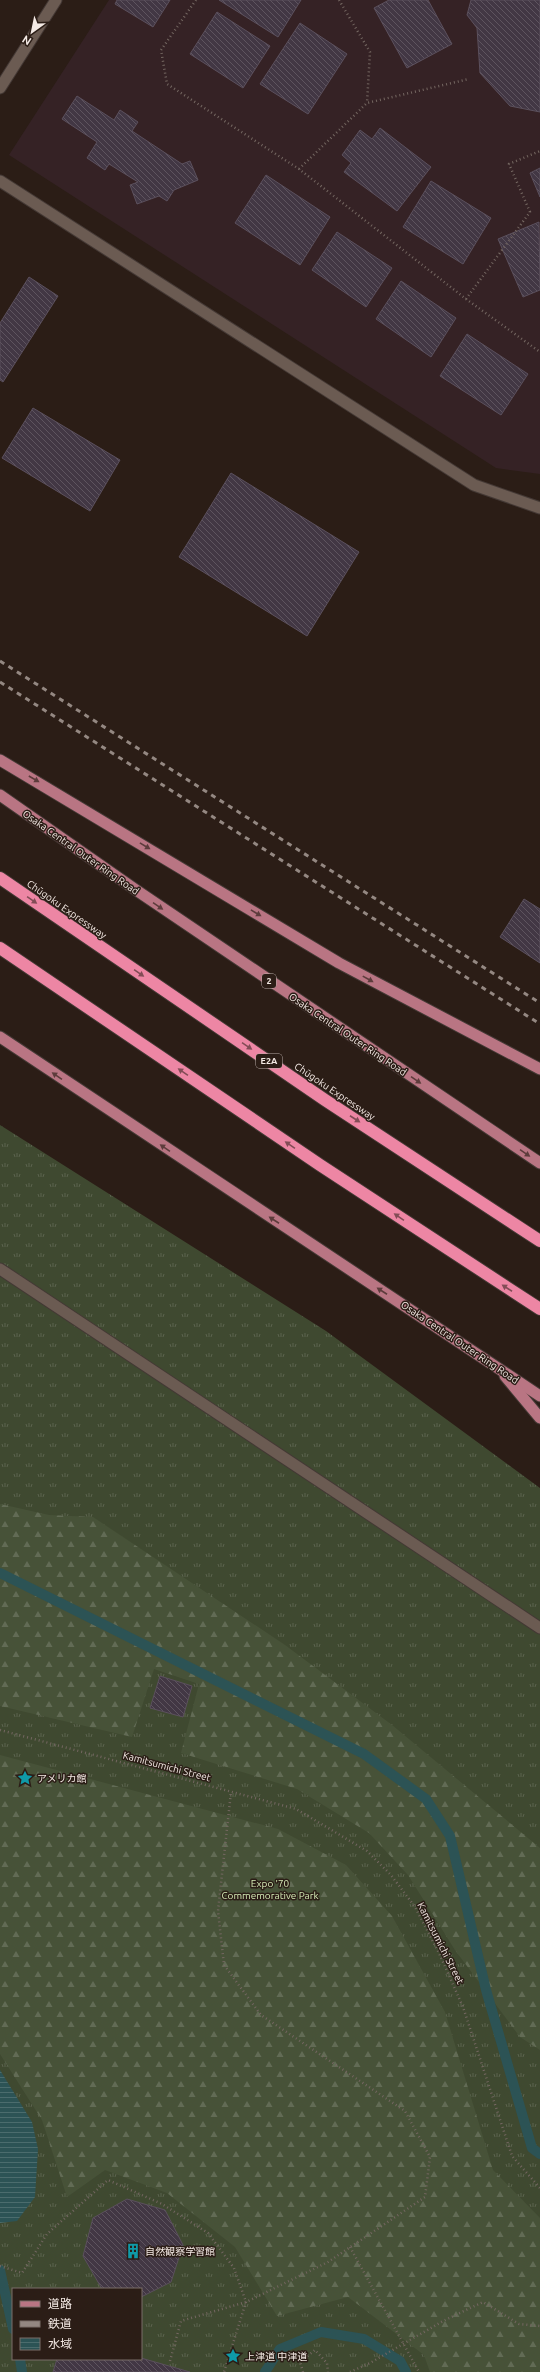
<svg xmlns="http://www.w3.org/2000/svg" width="540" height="2372" viewBox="0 0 540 2372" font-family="Ubuntu,'Noto Sans JP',sans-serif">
	<defs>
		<pattern id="grass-tufts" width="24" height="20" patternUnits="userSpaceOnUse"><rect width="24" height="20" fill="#3f4930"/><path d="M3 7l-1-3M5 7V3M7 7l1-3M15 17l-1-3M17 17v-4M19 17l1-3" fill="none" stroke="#5b634e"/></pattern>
		<pattern id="forest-firs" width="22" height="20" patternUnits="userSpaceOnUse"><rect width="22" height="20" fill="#475238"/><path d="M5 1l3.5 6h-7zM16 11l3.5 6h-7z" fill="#626b55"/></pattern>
		<pattern id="water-rules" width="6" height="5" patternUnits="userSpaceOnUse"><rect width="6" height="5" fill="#2c5355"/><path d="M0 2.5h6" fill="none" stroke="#4b6c6d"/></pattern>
		<pattern id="building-back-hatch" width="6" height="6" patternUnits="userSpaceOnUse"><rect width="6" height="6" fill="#423744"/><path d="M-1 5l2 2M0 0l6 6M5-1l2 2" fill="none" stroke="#5e545f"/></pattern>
	</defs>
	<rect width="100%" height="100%" fill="#2b1d16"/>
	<polygon fill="#352225" points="109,0 540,0 540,474 496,468 9,155"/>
	<path fill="url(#grass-tufts)" fill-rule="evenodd" d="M0 1125 326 1331 540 1488V2372H0ZM13 2289H141V2359H13Z"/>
	<g fill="url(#forest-firs)">
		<polygon points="0,1504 49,1515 93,1517 285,1645 392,1725 540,1848 540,2050 520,2037 455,1950 408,1875 369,1833 297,1789 181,1753 199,1684 154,1669 132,1737 0,1706"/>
		<polygon points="0,1755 278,1829 346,1865 392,1916 445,2012 493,2170 540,2218 540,2372 430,2372 424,2355 348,2297 277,2316 235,2247 167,2193 105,2170 67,2197 42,2120 0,2054"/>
	</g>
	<polygon fill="url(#water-rules)" points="0,2070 32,2122 38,2149 35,2197 17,2221 0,2223"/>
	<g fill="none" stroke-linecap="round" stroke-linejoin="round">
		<g stroke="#2c5355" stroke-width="10">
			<polyline points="0,1573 364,1754 426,1799 450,1836 486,1990 532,2148 540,2154"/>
			<polyline points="0,2270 13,2329"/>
			<polyline points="20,2359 22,2372"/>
			<polyline points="265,2372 280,2349 321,2332 364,2339 400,2361 406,2372"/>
		</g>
	</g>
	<g fill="url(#building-back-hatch)" stroke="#5b505d">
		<polygon points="117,0 170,0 153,27 115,4"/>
		<polygon points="219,0 301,0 278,37"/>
		<polygon points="389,0 428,0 452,44 407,68 374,8"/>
		<polygon points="471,0 540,0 540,112 510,106 480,73 477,28 467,15"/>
		<polygon points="217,12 270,46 243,88 190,54"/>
		<polygon points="300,23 347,54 308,114 260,84"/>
		<polygon points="77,96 114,120 120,110 138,122 132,131 182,164 190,161 198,180 174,190 167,201 159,196 137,204 130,185 138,182 109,164 105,170 87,158 97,142 62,119"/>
		<polygon points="380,128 431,167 397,211 344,172 351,163 342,155 360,130 372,139"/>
		<polygon points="540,168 540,197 530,173"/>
		<polygon points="266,175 330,217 300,265 235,223"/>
		<polygon points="431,181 491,218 463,264 403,227"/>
		<polygon points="539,222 540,290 523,297 498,239"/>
		<polygon points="337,232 392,268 366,307 312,270"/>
		<polygon points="29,277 58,296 3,382 0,380 0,323"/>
		<polygon points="401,281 456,318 431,357 376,319"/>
		<polygon points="467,334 528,374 501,415 440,376"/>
		<polygon points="33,408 120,460 90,511 2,458"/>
		<polygon points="231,473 359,552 307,636 179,557"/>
		<polygon points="524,899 540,909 540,963 500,937"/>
		<polygon points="160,1676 192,1686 183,1717 150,1708"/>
		<polygon points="127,2199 165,2210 183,2245 171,2282 141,2297 141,2289 102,2289 83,2256 93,2218"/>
		<polygon points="141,2358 190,2372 53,2372 57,2359"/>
	</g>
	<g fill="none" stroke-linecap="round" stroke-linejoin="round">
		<g stroke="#443935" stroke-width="13">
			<g id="service">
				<polyline points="0,88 56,0"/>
				<polyline points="0,1269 540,1628"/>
			</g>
		</g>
		<g stroke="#443935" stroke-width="13">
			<polyline id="minor" points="0,181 474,485 540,508"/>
		</g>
		<g stroke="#443935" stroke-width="13">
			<g id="primary">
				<polyline points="0,760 339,963 540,1069"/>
				<polyline points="0,795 136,890 540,1163"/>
				<polyline points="0,1037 540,1396"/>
				<polyline points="505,1376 540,1418"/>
			</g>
		</g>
		<g stroke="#443935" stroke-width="14">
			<g id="motorway">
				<polyline points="0,878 325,1100 540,1241"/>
				<polyline points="0,948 320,1165 540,1309"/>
			</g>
		</g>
		<g stroke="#746761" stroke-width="2.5" stroke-dasharray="1 3" stroke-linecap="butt">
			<polyline points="196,0 161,50 167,84 299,169 466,299 540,352"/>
			<polyline points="339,0 370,52 367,103"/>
			<polyline points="299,169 367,103 469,79"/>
			<polyline points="466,299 530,212 509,164 540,151"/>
			<polyline points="0,1730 296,1809 367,1851 391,1875 415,1907 439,1953 463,2007 512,2156 540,2188"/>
			<polyline points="350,2247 419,2372"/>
			<polyline points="0,2266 22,2273 47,2234 108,2180 162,2204 208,2233 234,2268 246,2302 224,2372"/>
			<polyline points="170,2361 181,2321 246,2302 328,2262 425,2197 430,2157 405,2111 261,2015 224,1965 218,1911 231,1792"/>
			<polyline points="303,2372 300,2362 315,2350 327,2363 328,2372"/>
		</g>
		<use href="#service" stroke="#6b5b52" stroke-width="11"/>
		<use href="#minor" stroke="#6b5b52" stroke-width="11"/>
		<use href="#primary" stroke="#b97583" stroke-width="11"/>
		<use href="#motorway" stroke="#ed86a4" stroke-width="12"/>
		<g stroke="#948882" stroke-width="3" stroke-dasharray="5 5" stroke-linecap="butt">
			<polyline points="0,661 540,1003"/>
			<polyline points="0,682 540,1024"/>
		</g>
		<polyline stroke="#746761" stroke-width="2.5" stroke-dasharray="1 3" stroke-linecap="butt" points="350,2372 370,2363 443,2321 483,2302 519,2324 540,2326"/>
	</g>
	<defs><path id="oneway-solid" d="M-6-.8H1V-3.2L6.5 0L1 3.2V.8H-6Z"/></defs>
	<g fill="#5d3c3c">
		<use href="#oneway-solid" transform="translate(34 779) rotate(30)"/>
		<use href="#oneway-solid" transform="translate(145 846) rotate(31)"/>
		<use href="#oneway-solid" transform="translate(158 906) rotate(34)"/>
		<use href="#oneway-solid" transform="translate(256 913) rotate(31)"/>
		<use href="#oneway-solid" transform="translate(368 979) rotate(29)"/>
		<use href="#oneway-solid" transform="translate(57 1076) rotate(-146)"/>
		<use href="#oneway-solid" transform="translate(416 1080) rotate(34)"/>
		<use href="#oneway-solid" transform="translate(165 1148) rotate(-146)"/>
		<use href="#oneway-solid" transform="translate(525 1153) rotate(34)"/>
		<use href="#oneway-solid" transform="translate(274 1220) rotate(-147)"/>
		<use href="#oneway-solid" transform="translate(382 1291) rotate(-147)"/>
	</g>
	<g fill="#824c56">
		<use href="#oneway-solid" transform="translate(32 900) rotate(35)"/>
		<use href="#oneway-solid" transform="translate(139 973) rotate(35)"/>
		<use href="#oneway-solid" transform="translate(247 1046) rotate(34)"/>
		<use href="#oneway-solid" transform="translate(183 1072) rotate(-146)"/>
		<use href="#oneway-solid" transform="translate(355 1119) rotate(33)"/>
		<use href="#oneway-solid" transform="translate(290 1145) rotate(-146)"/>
		<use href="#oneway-solid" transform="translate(399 1217) rotate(-146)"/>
		<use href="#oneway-solid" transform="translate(507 1288) rotate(-147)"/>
	</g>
	<defs>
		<g id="sight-bare" transform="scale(1.2)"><path d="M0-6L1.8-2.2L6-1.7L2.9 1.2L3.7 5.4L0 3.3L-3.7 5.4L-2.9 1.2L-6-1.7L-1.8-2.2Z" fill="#0f9aa8" stroke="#2b1d16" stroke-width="2.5" paint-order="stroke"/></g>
		<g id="building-bare" transform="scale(1.2)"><path d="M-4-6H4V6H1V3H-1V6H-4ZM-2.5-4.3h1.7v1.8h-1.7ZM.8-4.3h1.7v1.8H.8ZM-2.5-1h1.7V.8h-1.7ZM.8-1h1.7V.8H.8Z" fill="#0f9aa8" stroke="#2b1d16" stroke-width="2.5" paint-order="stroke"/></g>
	</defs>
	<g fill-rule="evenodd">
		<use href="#sight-bare" x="25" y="1778"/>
		<use href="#building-bare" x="133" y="2251"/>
		<use href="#sight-bare" x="233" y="2356"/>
	</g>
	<g text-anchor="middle" stroke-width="3" stroke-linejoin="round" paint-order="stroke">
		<g fill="#2b1d16" stroke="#b8aca7" stroke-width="1">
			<rect x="262" y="974" width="14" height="14" rx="3"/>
			<rect x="256" y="1054" width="26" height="14" rx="3"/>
		</g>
		<g font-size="9" font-weight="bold" fill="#f4eae5">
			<text x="269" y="984">2</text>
			<text x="269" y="1064">E2A</text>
		</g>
		<g font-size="10" fill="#f4eae5" stroke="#2b1d16">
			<text transform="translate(81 852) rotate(35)" y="4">Osaka Central Outer Ring Road</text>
			<text transform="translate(67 909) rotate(35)" y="4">Chūgoku Expressway</text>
			<text transform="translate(348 1034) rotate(34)" y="4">Osaka Central Outer Ring Road</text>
			<text transform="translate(335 1091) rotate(34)" y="4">Chūgoku Expressway</text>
			<text transform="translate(460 1342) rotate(34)" y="4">Osaka Central Outer Ring Road</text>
			<text transform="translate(167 1766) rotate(15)" y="4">Kamitsumichi Street</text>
			<text transform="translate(441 1943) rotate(63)" y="4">Kamitsumichi Street</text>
		</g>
		<g font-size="10" fill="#f4eae5" stroke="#2b1d16" text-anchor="start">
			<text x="37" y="1782">アメリカ館</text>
			<text x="145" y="2255">自然観察学習館</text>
			<text x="245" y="2360">上津道 中津道</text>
		</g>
		<g font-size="10" fill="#d6ecb7" stroke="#2b1d16">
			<text x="270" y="1887">Expo '70<tspan x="270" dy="12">Commemorative Park</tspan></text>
		</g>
	</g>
	<rect x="12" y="2288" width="130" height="72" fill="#2b1d16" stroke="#7b6f69"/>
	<rect x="20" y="2301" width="20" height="6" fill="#b97583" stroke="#7b6f69"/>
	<text x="48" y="2308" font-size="12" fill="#f4eae5">道路</text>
	<rect x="20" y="2321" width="20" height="6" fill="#948882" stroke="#7b6f69"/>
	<text x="48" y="2328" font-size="12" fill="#f4eae5">鉄道</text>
	<rect x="20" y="2338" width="20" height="12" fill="url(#water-rules)" stroke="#7b6f69"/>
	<text x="48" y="2348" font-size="12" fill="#f4eae5">水域</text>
	<g transform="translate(32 32) rotate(213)" stroke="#2b1d16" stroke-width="3" paint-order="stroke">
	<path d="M0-3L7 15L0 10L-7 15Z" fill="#f4eae5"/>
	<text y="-6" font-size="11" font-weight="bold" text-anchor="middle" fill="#f4eae5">N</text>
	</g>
</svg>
